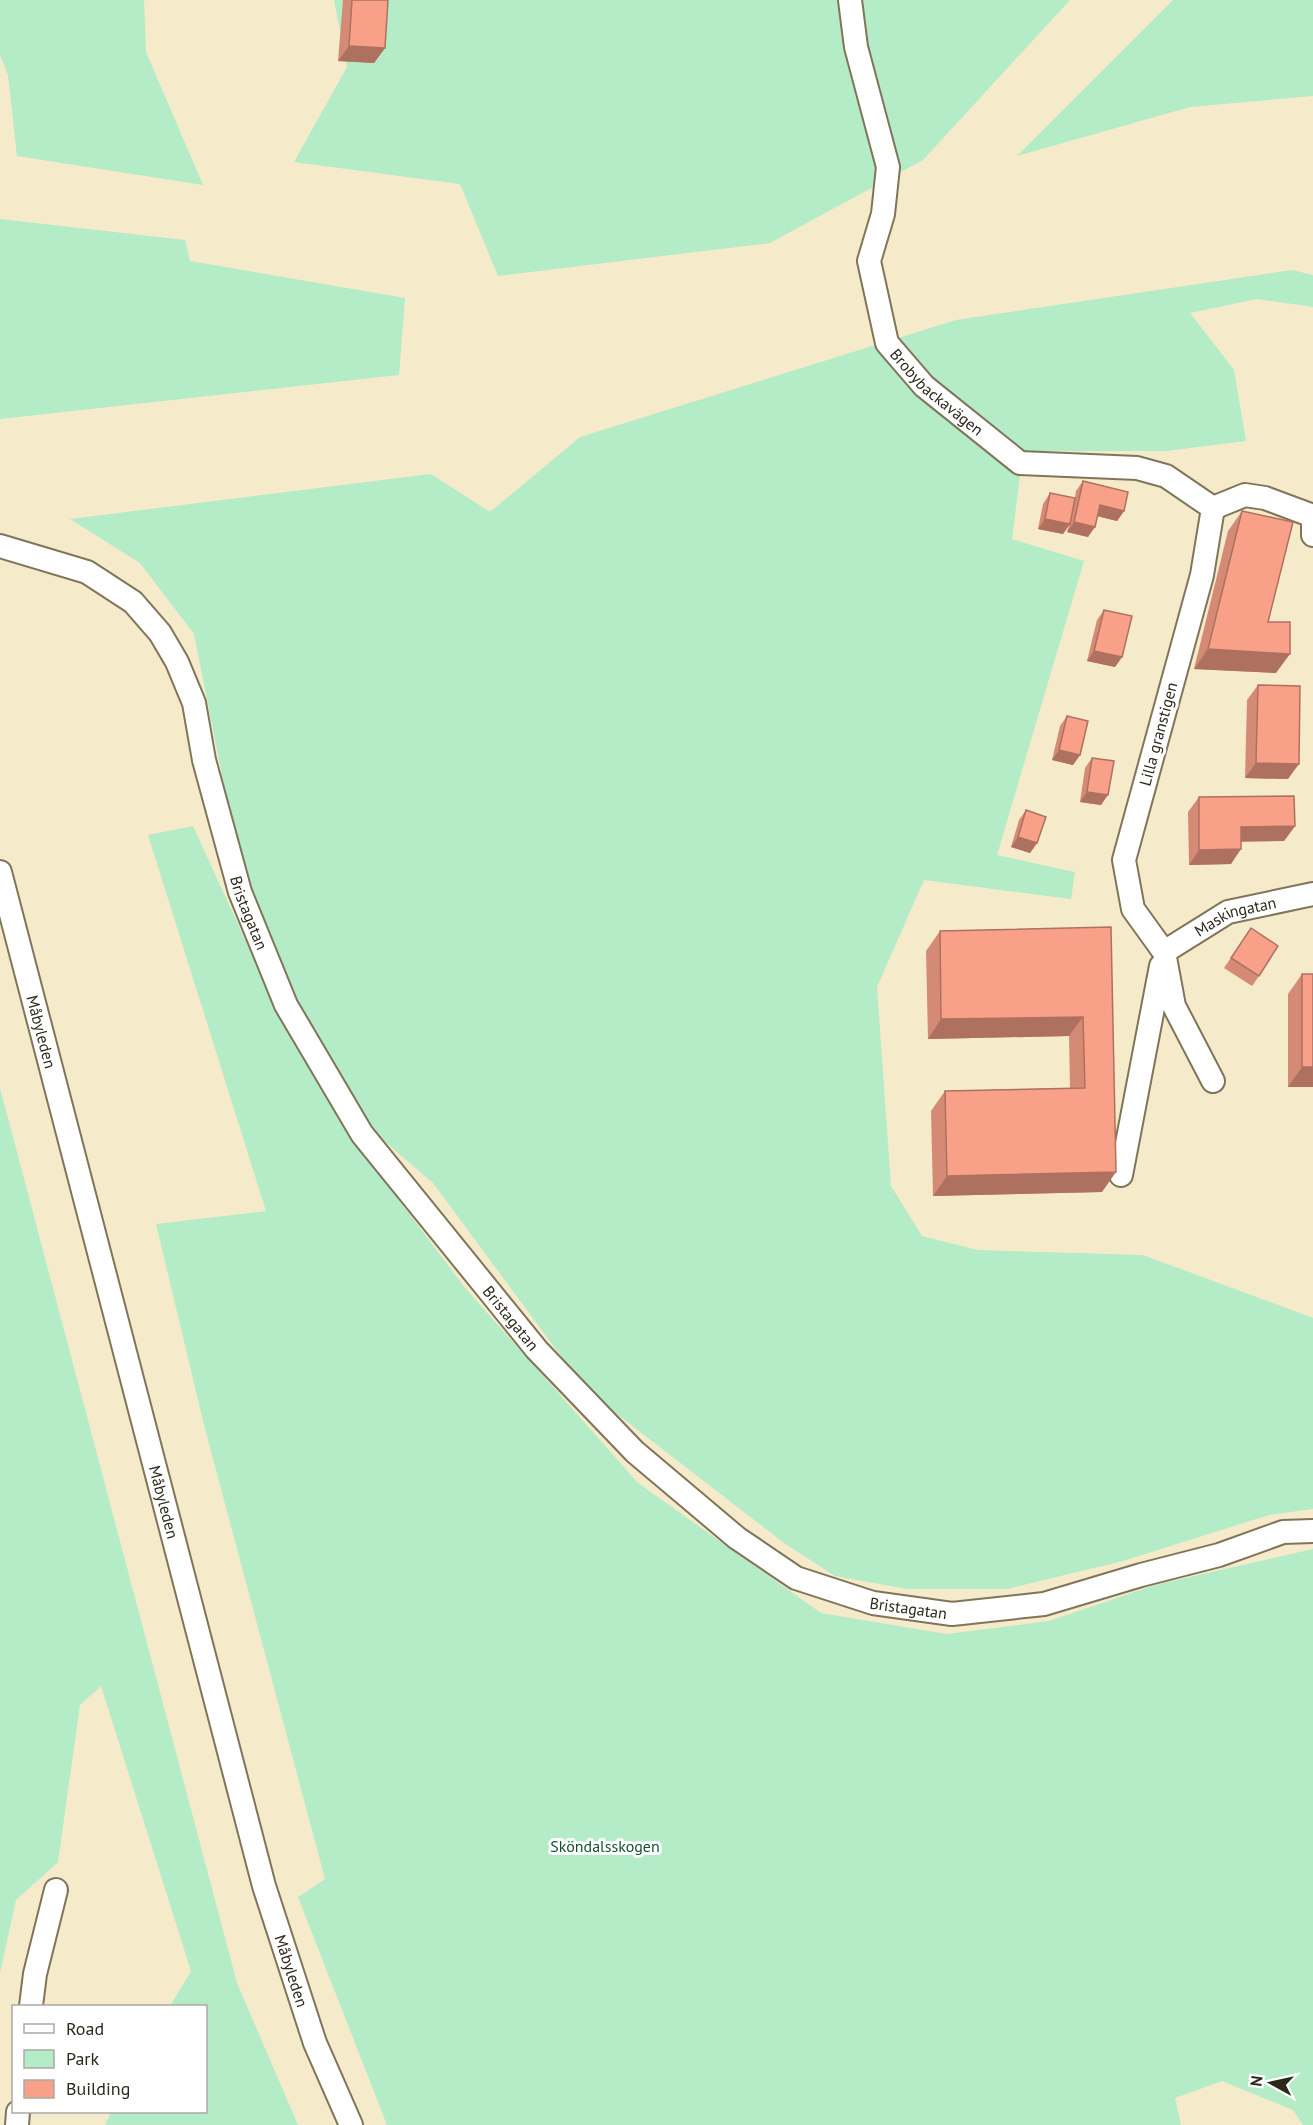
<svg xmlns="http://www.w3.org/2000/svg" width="1313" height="2125" viewBox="0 0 1313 2125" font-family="'PT Sans',sans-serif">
	<rect width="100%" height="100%" fill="#f5eaca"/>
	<g fill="#b4ecc8">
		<polygon points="0,0 144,0 146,52 203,185 17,156 8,75 0,55"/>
		<polygon points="334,0 1070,0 923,160 770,243 498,276 460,184 294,162 347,67"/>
		<polygon points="1173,0 1313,0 1313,96 1190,107 1017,156"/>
		<polygon points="0,219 185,240 190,261 405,298 399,375 0,419"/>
		<polygon points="1292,270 1313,275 1313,307 1257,299 1190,313 1234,370 1246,441 1167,451 1023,451 1012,539 1084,561 997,855 1075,872 1071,899 924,880 877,987 891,1186 922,1236 978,1250 1143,1255 1313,1318 1313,1509 1269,1515 1123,1561 1007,1589 907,1589 835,1576 784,1543 586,1390 433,1183 363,1123 274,967 225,790 194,634 140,563 70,519 431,474 490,512 580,437 956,320"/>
		<polygon points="193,826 264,981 348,1133 466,1289 638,1483 821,1613 947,1634 1049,1621 1155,1585 1313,1549 1313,2125 1303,2125 1293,2110 1222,2081 1175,2098 1181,2125 387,2125 298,1897 325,1879 204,1425 156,1224 266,1211 148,835"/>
		<polygon points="0,1088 237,1983 298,2125 105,2125 111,2112 206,2112 206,2006 170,2006 191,1971 101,1686 80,1705 58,1862 16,1900 0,1973"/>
	</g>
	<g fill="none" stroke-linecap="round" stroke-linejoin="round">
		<g stroke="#807559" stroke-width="26">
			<g id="minor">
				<path id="s1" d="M850 0 856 47 888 167 883 214 869 261 887 343 924 386 1020 463 1137 468 1166 476 1213 508"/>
				<polyline points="1213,508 1202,575 1124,860 1133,909 1164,952 1174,1006 1213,1081"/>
				<polyline points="1213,508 1245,495 1265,498 1313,516 1313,535"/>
				<path id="s2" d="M0 546 87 572 133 602 160 633 177 662 194 703 204 760 240 892 286 1005 362 1134 537 1350 635 1452 737 1538 796 1578 873 1603 952 1614 1044 1604 1141 1575 1219 1555 1283 1532 1313 1531"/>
				<path id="s3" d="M0 872 264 1886 315 2043 351 2125"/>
				<path id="s4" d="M1164 952 1228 912 1313 894"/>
				<polyline points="1121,1175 1161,966"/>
				<polyline points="31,2006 35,1974 56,1890"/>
				<polyline points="17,2125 18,2112"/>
			</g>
		</g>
		<use href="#minor" stroke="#fff" stroke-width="22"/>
	</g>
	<g fill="#d58a75">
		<polygon points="343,0 388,0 385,48 374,63 338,61"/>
		<polygon points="1083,481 1124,511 1117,521 1097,516 1088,537 1067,532 1069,525 1063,534 1038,529 1043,504 1050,493 1074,503 1076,491"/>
		<polygon points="1242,511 1268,622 1276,673 1194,669 1228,531"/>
		<polygon points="1104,610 1122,657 1115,667 1087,661 1097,620"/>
		<polygon points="1258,685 1288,779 1245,778 1247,700"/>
		<polygon points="1067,716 1080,755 1073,765 1052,760 1060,726"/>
		<polygon points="1092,758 1101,805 1080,802 1085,768"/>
		<polygon points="1199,797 1295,826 1284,841 1241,841 1231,864 1189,865 1188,812"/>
		<polygon points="1026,810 1037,843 1030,853 1011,847 1019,820"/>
		<polygon points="1111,927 1102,1192 933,1196 931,1111 945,1091 1070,1088 1069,1036 928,1039 926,951 940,931"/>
		<polygon points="1251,928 1259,976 1252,986 1224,968"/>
		<polygon points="1302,974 1313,974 1313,1087 1288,1087 1288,994"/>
	</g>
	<g fill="#ae715f">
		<polygon points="349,46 385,48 374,63 338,61"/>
		<polygon points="1100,505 1124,511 1117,521 1093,515"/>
		<polygon points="1045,519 1070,524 1063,534 1038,529"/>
		<polygon points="1074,522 1095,527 1088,537 1067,532"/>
		<polygon points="1208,649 1290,654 1276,673 1194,669"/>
		<polygon points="1094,651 1122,657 1115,667 1087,661"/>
		<polygon points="1059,750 1080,755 1073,765 1052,760"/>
		<polygon points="1256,763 1299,764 1288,779 1245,778"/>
		<polygon points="1087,792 1108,795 1101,805 1080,802"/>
		<polygon points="1295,826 1284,841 1230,842 1241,827"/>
		<polygon points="1018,837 1037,843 1030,853 1011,847"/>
		<polygon points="1241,849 1231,864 1189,865 1199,850"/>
		<polygon points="1083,1017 1069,1036 928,1039 941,1019"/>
		<polygon points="1302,1067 1313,1067 1313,1087 1288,1087"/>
		<polygon points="1116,1172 1102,1192 933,1196 947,1176"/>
	</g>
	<g fill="#f8a188" stroke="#ae715f" stroke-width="1.5">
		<polygon points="352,0 388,0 385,48 349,46"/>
		<polygon points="1083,481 1128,492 1124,511 1100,505 1095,527 1074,522"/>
		<polygon points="1050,493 1075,498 1070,524 1045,519"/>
		<polygon points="1242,511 1293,522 1268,622 1290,622 1290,654 1208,649"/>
		<polygon points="1104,610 1132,616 1122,657 1094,651"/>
		<polygon points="1258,685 1300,686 1299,764 1256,763"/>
		<polygon points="1067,716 1088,721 1080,755 1059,750"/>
		<polygon points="1092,758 1114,761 1108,795 1087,792"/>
		<polygon points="1294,796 1295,826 1241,827 1241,849 1199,850 1199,797"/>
		<polygon points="1026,810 1046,817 1037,843 1018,837"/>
		<polygon points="1111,927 1116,1172 947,1176 945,1091 1085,1088 1083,1017 941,1019 940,931"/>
		<polygon points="1251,928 1278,946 1259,976 1231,958"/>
		<rect x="1302" y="974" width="11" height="93"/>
	</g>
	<g text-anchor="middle" stroke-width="6" stroke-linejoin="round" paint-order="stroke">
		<g font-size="16" fill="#2c281c" stroke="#fff">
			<text dy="6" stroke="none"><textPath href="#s1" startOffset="422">Brobybackavägen</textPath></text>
			<text transform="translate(1158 734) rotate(-75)" y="6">Lilla granstigen</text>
			<text dy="6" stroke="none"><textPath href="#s2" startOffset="482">Bristagatan</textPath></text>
			<text dy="6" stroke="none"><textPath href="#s4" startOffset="81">Maskingatan</textPath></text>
			<text dy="6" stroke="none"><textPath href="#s3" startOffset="165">Måbyleden</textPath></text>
			<text dy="6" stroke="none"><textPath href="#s2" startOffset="968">Bristagatan</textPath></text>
			<text dy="6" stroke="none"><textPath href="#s3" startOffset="651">Måbyleden</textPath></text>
			<text dy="6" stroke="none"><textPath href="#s2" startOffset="1472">Bristagatan</textPath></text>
			<text dy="6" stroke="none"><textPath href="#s3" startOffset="1137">Måbyleden</textPath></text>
		</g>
		<g font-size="16" fill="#115131" stroke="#fff">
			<text x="605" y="1852">Sköndalsskogen</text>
		</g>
	</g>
	<rect x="12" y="2005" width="195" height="108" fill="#ffffff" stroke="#aba9a4" stroke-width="1.5"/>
	<rect x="24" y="2024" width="30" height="9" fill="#ffffff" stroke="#aba9a4" stroke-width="1.5"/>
	<text x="66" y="2035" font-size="18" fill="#2c281c">Road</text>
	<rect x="24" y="2050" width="30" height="18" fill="#b4ecc8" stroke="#aba9a4" stroke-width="1.5"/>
	<text x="66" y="2065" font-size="18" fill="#2c281c">Park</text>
	<rect x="24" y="2080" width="30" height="18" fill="#f8a188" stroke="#aba9a4" stroke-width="1.5"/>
	<text x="66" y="2095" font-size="18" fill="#2c281c">Building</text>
	<g transform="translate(1271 2083) rotate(278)" stroke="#ffffff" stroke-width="4.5" paint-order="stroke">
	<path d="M0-4.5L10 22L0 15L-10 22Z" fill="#2c281c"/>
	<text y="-9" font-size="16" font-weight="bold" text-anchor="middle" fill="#2c281c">N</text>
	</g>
</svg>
